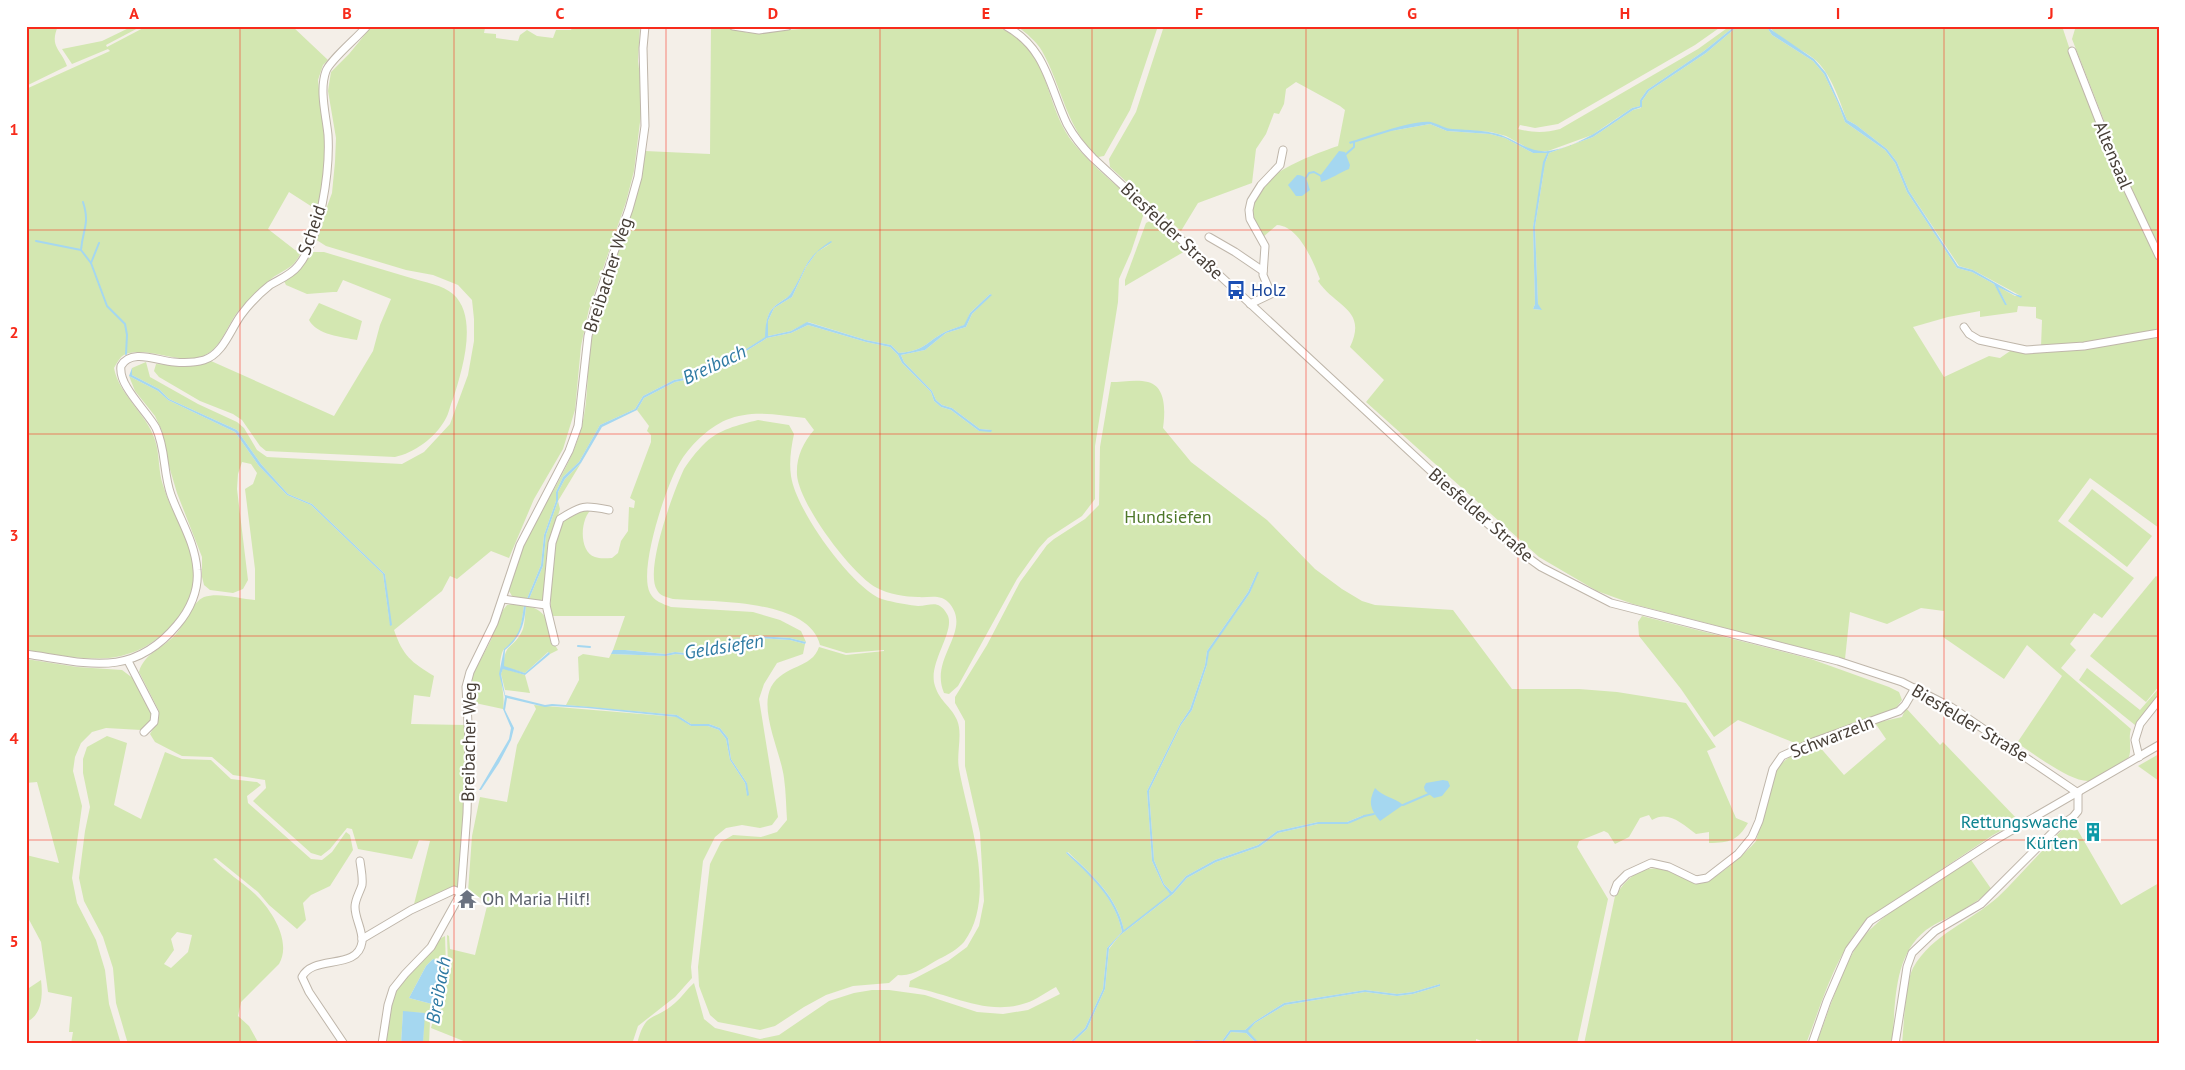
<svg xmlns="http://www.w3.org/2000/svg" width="2185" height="1070" viewBox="0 0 2185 1070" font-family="'PT Sans',sans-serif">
	<rect width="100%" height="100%" fill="#f4efe8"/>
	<g fill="#d3e7b1" fill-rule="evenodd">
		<path d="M26 26H58C49 47 61 49 67 66L26 86Z"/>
		<path d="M133 26 140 27 106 45 107 47 147 26H292L328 60 323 65 318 80 326 153 320 205 317 210 289 192 268 229 295 250 301 252C294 269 284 269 271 279 260 288 250 298 240 309 227 323 223 348 203 356 178 365 149 346 126 354 120 356 117 363 114 368 119 395 147 414 155 440 160 455 158 471 163 485 171 513 192 541 194 571 195 589 186 610 174 623 129 672 85 659 26 650V89L110 51 108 49 72 64 62 49 102 41Z"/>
		<path d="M372 26H482L485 28 484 33 496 34V38L518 41 520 35 527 30 537 36 553 38 556 30H571L573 26H640L638 61 642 92 641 114 634 171 626 202 589 309 581 346 575 410 563 449 534 499 509 558 491 551 457 579 450 576 442 591 394 630C403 656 411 662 434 676L430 697 414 695 411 724 465 725 464 816 459 884 454 889 413 908 430 841 419 840 412 859 358 849 352 829 347 828 330 849 321 856 311 853 253 801 266 788 265 780 233 775 212 757 182 756 155 742 150 734 157 722 159 711 139 672C144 653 164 648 176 634 185 624 192 602 204 597 219 592 240 599 255 600V569L245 489 253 484 257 473 251 464 242 462 238 474 237 489 248 580 243 589 233 593 210 590 204 585 202 577V557L177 493 169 466 162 431 155 416 135 391 129 376 158 391 168 400 235 432 259 466 287 495 311 505 383 574 390 625 385 574 312 504 288 494 261 464 237 430 169 399 159 389 132 375V368L146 362 150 377 198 404 237 422 244 428 257 450 267 457 402 464 424 452 450 424 468 375 474 341V319L472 300 458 285 433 275 406 270 326 246 315 239 332 193 335 162 336 138 328 91 331 72 349 54Z"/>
		<path d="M711 26H725L748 33 802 29 810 26H996C1055 51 1041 103 1074 144 1094 168 1121 189 1145 210L1131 252 1119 279 1118 302 1095 446V499L1082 516 1048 538 1039 548 1017 579 958 686 949 694 944 693C929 658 972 632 950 604 941 593 929 598 918 597 906 597 888 594 877 588 852 575 799 504 797 475 796 457 803 443 814 430L805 418C779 415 752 409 726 420 708 428 689 446 679 464 666 486 638 570 650 593 654 601 663 604 671 607L753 612 780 620 801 631 806 642 790 638 760 636 735 639 714 650 694 654 675 652 665 654 625 650H613L625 616H551C551 581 542 507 593 508 580 517 578 551 595 557 600 559 607 558 612 558L618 553 621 541 628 531 629 507 634 508 635 501 630 498 651 442V435L647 431 649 426 637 410 644 398 675 382 685 380 732 355 743 353 767 338 791 333 808 325 866 342 890 347 898 355 902 363 931 392 934 401 941 407 951 410 979 431 991 430 980 429 952 408 942 405 936 400 932 391 904 362 901 355 925 350 946 333 966 327 972 314 991 295 990 294 970 313 965 325C958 327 951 329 945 332 924 343 927 350 899 353L891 345 866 340 808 322 791 331 768 336V321L774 308 792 297 806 267 817 252 832 243C802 258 808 269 791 293 789 297 783 300 779 303 766 311 766 323 766 337L743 351 731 353 684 378 674 380 643 396 635 409 600 425 579 462 563 477 556 492V501L544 535 541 565 527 599 512 596 509 591C513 575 517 559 524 544 542 506 570 469 581 429 590 397 586 363 592 331 603 278 625 224 642 172L645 151 710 154Z"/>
		<path d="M1017 26H1158L1130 110 1104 156 1098 157C1066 129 1062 86 1042 51 1036 41 1026 33 1017 26Z"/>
		<path d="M1164 26H1722L1695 45 1558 124 1535 128 1520 125 1518 129C1534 133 1545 133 1560 129L1698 49 1730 26H1735L1704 51 1647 90 1640 100V106L1632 108 1592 135 1548 151H1533L1506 136 1491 132 1447 129 1430 122 1391 131 1430 124 1447 131 1490 134 1505 138 1533 153H1547L1533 227 1535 304 1533 309 1541 310 1538 305 1535 227 1545 163 1549 153 1593 137 1633 110 1641 108 1642 101 1649 91 1706 53 1738 26H1766L1772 35 1813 61 1824 74 1838 103 1845 122 1885 150 1895 163 1907 192 1957 268 1972 272 1994 284 2007 305 1997 286 2015 296H2021L1973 270 1959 266 1909 191 1897 162 1887 149 1856 125 1847 120C1839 100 1831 72 1813 58 1799 47 1779 41 1769 26H2062L2074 62 2122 184 2159 260V329L2075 344 2041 347 2042 320 2036 318V307L2018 306 2017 312 1980 317V311L1948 317 1913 327 1944 377 1989 356 2000 358 2013 349C2060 359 2111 343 2159 335V528L2090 478 2058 521 2134 578 2102 618 2094 613 2070 644 2076 650 2061 668 2131 729C2128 739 2132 747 2129 757 2120 764 2100 780 2089 781 2070 782 2033 753 2017 743L2062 676 2027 645 2004 679 1943 637 1944 611 1921 608 1887 624 1850 612 1845 659 1633 604 1597 591 1539 557 1366 402 1384 380 1350 347C1368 309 1335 307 1318 281L1320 279C1313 261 1299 226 1277 225L1263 237C1259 230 1252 222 1251 213 1248 177 1312 155 1338 146L1345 110 1340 106 1296 82 1286 89 1284 104 1279 114 1274 113 1266 134 1256 149 1252 183 1198 203 1181 231 1110 167 1109 159 1136 112Z"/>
		<polygon points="2079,26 2159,26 2159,248 2118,162 2118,156 2072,39 2075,29"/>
		<polygon points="1154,219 1187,250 1125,286 1125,280 1146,223"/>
		<path d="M310 252H324C353 261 382 269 411 278 424 282 443 285 453 294 479 317 462 371 453 399 450 405 449 414 445 420 435 438 414 453 395 457L266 451 260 446 242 420 233 414 200 401 159 377 154 371 156 364 195 366 211 361 334 416 373 351 380 325 391 299 343 280 337 292H333L307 294 286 285 284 281C297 274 303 266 310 252Z"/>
		<path d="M319 303 362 321 357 340C342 337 317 335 309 320Z"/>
		<path d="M1111 382C1122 382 1137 379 1148 382 1167 387 1165 413 1163 428L1191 462 1267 520 1315 569 1342 589 1362 601 1375 605 1453 610 1512 689H1579L1617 692 1686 703 1716 747 1707 751 1736 818 1748 823C1738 840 1730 843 1709 843V832L1696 834C1682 824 1669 810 1652 820L1649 815 1640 818 1629 837 1615 844 1608 833 1604 831 1579 841 1577 847 1608 899 1577 1044H1482V1041L1476 1039V1044H1260L1247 1031 1255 1023 1285 1005 1365 992 1397 996 1413 994 1440 986V984L1413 992 1397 994 1365 990 1284 1003 1254 1022 1245 1030H1230L1222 1041 1196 1040 1180 1044H1071L1087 1029 1105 989 1109 949 1119 936 1173 894 1187 878 1216 862 1259 847 1278 833 1318 824H1348L1364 815 1347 822H1318L1277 831 1258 845 1215 860 1186 876 1172 892 1164 884 1154 860 1149 791 1181 725 1192 710 1207 665 1208 652 1250 593 1257 572 1248 592 1207 651 1205 665 1190 709 1180 724 1147 791 1152 861 1163 885 1171 894 1124 931C1118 897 1091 874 1068 852L1066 853C1090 875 1116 898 1122 932L1107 948 1103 989 1085 1028 1068 1044H637C646 1009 654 1022 675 1003 682 997 687 989 694 983L704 1019 715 1028 760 1039 779 1035 829 1001 854 993 872 990H889L925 995 977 1012 1003 1014 1028 1010 1060 994 1056 987C1046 992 1036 1000 1026 1003 985 1017 948 992 909 987L910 981 948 961 967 947 979 926 984 901 980 833 965 766V721L955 703V697L987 645 1020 582 1047 545 1054 539 1085 519 1099 505 1100 447Z"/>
		<path d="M758 420 789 425 794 434C791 448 789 462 791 476 796 510 847 580 877 597 884 601 909 605 918 606 931 606 938 599 947 614 957 630 927 663 935 686 940 702 951 706 957 720 963 734 956 754 959 769 968 819 998 896 964 942 958 949 947 955 939 959 926 966 913 977 898 975L889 983 853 986 826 995 804 1007 775 1026 760 1030 718 1022 710 1015 699 986 698 967 710 864 721 842 733 835 761 837 777 832 787 820C786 806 786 792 784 778 781 753 759 711 771 687 784 664 812 669 819 647L846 655 884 651V650L846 653 820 645C809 598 711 602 673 599 666 597 660 596 657 590 644 570 674 490 684 469 689 461 697 451 703 445 718 429 739 425 758 420Z"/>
		<polygon points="581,463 558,501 560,509 554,528 544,599 538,601 529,599 543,566 546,535 558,501 558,492 565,479"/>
		<polygon points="2092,489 2152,536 2127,567 2068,521"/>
		<polygon points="2156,576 2159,578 2159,686 2146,702 2090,656"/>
		<path d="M513 604 524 605C522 618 522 631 513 642 509 646 504 647 502 653 496 672 506 690 503 709L475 703 474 690 469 686 474 672 490 642 503 610 507 605Z"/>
		<path d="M526 606C553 610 546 631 558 650L550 654 548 652 525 673 504 667C503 642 515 649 523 629 525 623 525 613 526 606Z"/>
		<polygon points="1642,616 1811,659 1889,687 1899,692 1902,700 1896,708 1887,712 1800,745 1738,720 1714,737 1681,689 1639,636 1638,622"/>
		<polygon points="760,638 790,640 805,644 803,654 777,663 764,684 759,699 778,817 772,825 760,828 742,825 726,828 715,837 703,861 691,967 692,978 675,997 638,1026 632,1044 471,1044 431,1028 448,967 447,935 449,936 450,949 475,955 488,902 468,892 472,836 480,797 507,802 517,745 536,709 534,705 677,717 691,726 708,726 719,730 726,739 730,760 745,783 747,795 747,783 731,759 728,738 720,728 709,724 691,724 677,715 566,705 579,680 578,657 583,654 609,658 611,654 666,656 676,654 694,656 714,652 736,641"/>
		<polygon points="26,659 77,667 122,670 134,679 151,709 153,718 149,725 141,730 106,728 92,732 81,743 75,757 73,771 82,806 72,878 77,903 96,940 105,970 109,1004 121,1044 71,1044 73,1032 69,1032 72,997 48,992 41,942 26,914 26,855 59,863 37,782 26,783"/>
		<polygon points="503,668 525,675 530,693 505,690 501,674"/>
		<polygon points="2087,668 2140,710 2159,688 2159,698 2135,725 2079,680"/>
		<path d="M1906 708 1940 745 1943 742 2019 821 1993 835 1866 920C1835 955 1823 1000 1806 1044H1584L1615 896C1633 869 1650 861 1680 876 1686 879 1693 884 1701 883 1715 881 1747 852 1756 841L1775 774C1784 755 1799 752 1818 745L1844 775 1886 739 1875 723 1902 717Z"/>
		<path d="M107 736 127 743 114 805 141 819 165 752 182 759 211 760 231 779 257 782 261 785 247 796 248 803 311 859 322 860 332 852 346 832 350 835 353 850 330 886 311 895 303 903 306 920 297 929 269 905 258 892 216 858 213 859C226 872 242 882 255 894 272 910 292 942 279 964L241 1002 238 1016 249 1026 259 1044H128L116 1003 113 968 103 937 84 901 79 878 85 831 90 807 83 773V759L87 747ZM177 932 192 935 188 952 171 968 164 964 174 950 171 939Z"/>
		<polygon points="2159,754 2159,781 2138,766"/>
		<path d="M2073 822 2121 905 2159 883V1044H1902C1904 1025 1905 983 1913 968 1932 934 1970 922 1998 897 2020 876 2040 852 2062 830Z"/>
		<path d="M1971 860 1992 890C1982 897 1973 904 1963 910 1951 917 1937 922 1926 930 1892 957 1896 1005 1892 1044H1816C1828 1015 1845 957 1865 935 1889 908 1939 881 1971 860Z"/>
		<path d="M445 936 446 967 430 1021 429 1044H423L424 1013 403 1012 401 1044H385C388 1021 389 996 405 978 412 970 420 964 427 956 432 950 437 939 445 936ZM433 959 432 1004 409 998 426 966Z"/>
		<path d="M41 980C43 995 42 1016 26 1022V990Z"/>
		<polygon points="1231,1032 1246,1033 1257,1044 1188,1044 1196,1042 1223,1043"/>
	</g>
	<g fill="#a5d7f0">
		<path d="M1735 26H1738L1706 53 1649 91 1642 101V107L1633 110 1593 137 1549 153 1545 163 1535 227 1538 304 1542 310 1533 309 1535 304 1533 227 1543 162 1547 153H1533L1505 138 1490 134 1447 131 1430 124 1391 131 1350 144 1349 142C1366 137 1415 119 1431 122 1439 124 1445 129 1453 129 1468 130 1484 130 1498 134 1515 139 1529 153 1548 151 1580 147 1607 125 1632 108L1640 106V100L1647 90 1704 51Z"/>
		<polygon points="1766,26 1814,59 1826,73 1847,120 1856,125 1887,149 1897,162 1909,191 1958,266 1973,270 2015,294 2022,296 2021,298 1998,287 2007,305 2005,305 1994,284 1972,272 1957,268 1907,192 1895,163 1885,150 1845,122 1838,103 1824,74 1813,61 1772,35"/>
		<path d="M1339 151 1345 152 1350 165 1349 169C1339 173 1331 179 1321 182L1320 176Z"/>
		<path d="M1297 175C1307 175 1307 181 1310 190L1302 196H1296L1288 185Z"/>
		<path d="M831 241 832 242 817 252 806 267 792 297 774 308 768 321V336L791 331 807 322 866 340 891 345 899 353C927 350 924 343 945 332 951 329 958 327 964 325L970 313 990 294 992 295 972 314 966 327 946 333 925 350 901 355 904 362 932 391 936 400 942 405 952 408 980 429 992 430 991 432 979 431 951 410 941 407 934 401 931 392 902 363 898 355 890 347 866 342 808 325 791 333 767 338 743 353 732 355 685 380 675 382 644 398 637 410 602 427 581 463 565 479 558 492V501L546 535 543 566 529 599H527L541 565 544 535 556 501V492L563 477 579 462 600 425 635 409 643 396 674 380 684 378 731 353 743 351 765 337C766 323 766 311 779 303 783 300 789 297 791 293 807 269 803 259 831 241Z"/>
		<polygon points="132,368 132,375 159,389 169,399 237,430 261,464 288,494 312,504 385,574 392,625 390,626 383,574 311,505 287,495 259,466 235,432 168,400 158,391 129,376"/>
		<path d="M1257 572H1259L1250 593 1209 652 1207 665 1192 710 1181 725 1149 791 1154 860 1164 884 1172 892 1186 876 1215 860 1258 845 1277 831 1318 822H1347L1364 815 1367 816 1348 824H1318L1278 833 1259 847 1216 862 1187 878 1173 894 1119 936 1109 948 1105 989 1087 1029 1071 1044H1068L1085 1028 1103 989 1107 948 1122 932C1116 898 1089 875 1066 853L1067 852C1092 874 1117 897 1124 930L1170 894 1163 885 1152 861 1147 791 1180 724 1190 709 1205 665 1207 651 1248 592Z"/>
		<path d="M524 605 526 606C524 625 521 637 505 650L504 666 525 673 549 652 550 654 525 675 503 669 501 674 505 695 545 705 552 704 592 707 677 715 691 724H709L720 728 728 738 731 759 747 783 749 795 747 796 745 783 730 760 726 739 719 730 708 726H691L676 717 587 708 552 706 545 707 507 698 505 710 514 728 511 740 499 763 481 790H479L509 739 511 728 503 709 505 697 499 674 504 649C521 635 521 626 524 605Z"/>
		<polygon points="760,636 790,638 806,642 805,644 790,640 760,638 736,641 714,652 694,656 676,654 666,656 611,654 613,650 625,650 665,654 675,652 694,654 714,650 735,639"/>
		<polygon points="1443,780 1448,781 1450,786 1442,796 1434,798 1425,791 1424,787 1426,783"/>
		<path d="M1375 788C1383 797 1394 797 1403 805L1380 821C1370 809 1368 802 1375 788Z"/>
		<polygon points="433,959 443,963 432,1004 409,998 426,966"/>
		<polygon points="1440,984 1440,986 1413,994 1397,996 1365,992 1285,1005 1255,1023 1248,1031 1260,1044 1257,1044 1246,1033 1231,1032 1223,1043 1196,1042 1180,1044 1196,1040 1222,1041 1230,1030 1245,1030 1254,1022 1284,1003 1365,990 1397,994 1413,992"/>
		<polygon points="403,1011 425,1013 423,1044 401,1044"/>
	</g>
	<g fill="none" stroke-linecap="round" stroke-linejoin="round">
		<g stroke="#a5d7f0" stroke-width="2">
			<polyline points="1345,155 1354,147 1354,142"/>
			<polyline points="1305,179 1309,173 1314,172 1321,176"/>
			<polyline points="36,241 81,250 91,263 107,306 125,324 127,335 126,354"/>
			<path d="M81 250C83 228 90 224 83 202"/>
			<polyline points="91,263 99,243"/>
			<polyline points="578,646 590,647"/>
			<polyline points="1403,805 1431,793"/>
			<polyline points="1364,816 1374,814"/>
		</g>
		<g stroke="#bfb6aa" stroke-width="9">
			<g id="minor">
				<polyline points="733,26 759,30 788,26"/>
				<path d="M1006 26C1047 49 1049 86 1067 124 1074 137 1083 148 1093 158L1488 524 1515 548 1541 567 1611 603 1838 661 1902 682 1951 707 2078 793"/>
				<polyline points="2072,51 2118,169 2159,256"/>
				<polyline points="1209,237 1235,252 1263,271"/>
				<polyline points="1250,304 1271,294 1263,275 1265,246 1250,219 1249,210 1251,201 1261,185 1280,165 1283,150"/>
				<polyline points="1964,327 1969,334 1979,340 2026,350 2084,346 2159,333"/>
				<polyline points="503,599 546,605 555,642"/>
				<path d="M546 605 552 543 560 519C582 505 584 505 609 510"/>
				<path d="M26 654C87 663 132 679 177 625 190 610 199 590 197 570 195 542 180 520 171 495 163 473 166 449 156 428 147 411 118 386 121 366 131 348 158 361 174 362 184 363 194 363 204 360 223 354 230 330 241 315 249 304 260 293 270 285 280 279 291 275 298 266 321 238 330 170 328 135 326 115 319 90 326 71 330 60 358 37 367 26"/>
				<polyline points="128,661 155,713 154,722 144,732"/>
				<polyline points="2139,757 2135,740 2140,724 2159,700"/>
				<polyline points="1614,892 1617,884 1627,874 1651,863 1669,867 1696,880 1707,878 1738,854 1752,837 1759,821 1773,769 1782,756 1813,742 1899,711 1905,705 1915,688"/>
				<polyline points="362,939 411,910 454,890 461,893"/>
				<path d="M344 1044 309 992 302 977C313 954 358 971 362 942 363 930 355 919 355 907 355 899 360 892 362 885 363 877 361 869 360 861"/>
				<polyline points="382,1044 388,1005 393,989 405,974 431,947 461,893 467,813 469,741 466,687 470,672 494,623 520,545 569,451 578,426 588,336 596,304 629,209 638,177 645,126 643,48 645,26"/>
				<polyline points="1812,1044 1827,1001 1849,950 1870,921 1995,840 2159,745"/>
				<polyline points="1895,1044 1907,967 1912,953 1935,931 1981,904 2057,828 2073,817 2078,811 2078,793"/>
			</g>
		</g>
		<use href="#minor" stroke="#fff" stroke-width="7"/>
	</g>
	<path fill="none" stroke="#f72b1b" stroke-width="1" stroke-opacity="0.55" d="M240 26V1044M454 26V1044M666 26V1044M880 26V1044M1092 26V1044M1306 26V1044M1518 26V1044M1732 26V1044M1944 26V1044M26 230H2159M26 434H2159M26 636H2159M26 840H2159"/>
	<defs>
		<g id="bus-bare" transform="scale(1.5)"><path d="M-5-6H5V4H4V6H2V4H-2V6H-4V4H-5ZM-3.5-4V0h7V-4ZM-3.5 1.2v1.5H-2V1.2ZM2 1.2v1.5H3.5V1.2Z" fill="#1a4fb4" stroke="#fff" stroke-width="2.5" paint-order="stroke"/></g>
		<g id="building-bare" transform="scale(1.5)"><path d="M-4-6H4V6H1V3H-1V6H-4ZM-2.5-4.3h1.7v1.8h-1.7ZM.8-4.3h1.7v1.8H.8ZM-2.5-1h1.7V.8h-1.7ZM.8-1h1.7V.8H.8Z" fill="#0f9aa8" stroke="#fff" stroke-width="2.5" paint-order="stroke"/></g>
		<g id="temple-bare" transform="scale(1.5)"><path d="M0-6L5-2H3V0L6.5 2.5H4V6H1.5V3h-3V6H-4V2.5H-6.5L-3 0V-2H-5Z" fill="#6b7280" stroke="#fff" stroke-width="2.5" paint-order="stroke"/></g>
	</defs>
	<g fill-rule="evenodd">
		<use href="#bus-bare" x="1236" y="290"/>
		<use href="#building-bare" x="2093" y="832"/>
		<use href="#temple-bare" x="467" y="899"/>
	</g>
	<g text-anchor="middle" stroke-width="4.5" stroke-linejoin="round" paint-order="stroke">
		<g font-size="18" fill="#473f37" stroke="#fff">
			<text transform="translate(2113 155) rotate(67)" y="6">Altensaal</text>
			<text transform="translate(312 230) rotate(-71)" y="6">Scheid</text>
			<text transform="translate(1172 231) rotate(43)" y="6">Biesfelder Straße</text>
			<text transform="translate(608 275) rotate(-72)" y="6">Breibacher Weg</text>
			<text transform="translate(1481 515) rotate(41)" y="6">Biesfelder Straße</text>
			<text transform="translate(1970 723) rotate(31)" y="6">Biesfelder Straße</text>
			<text transform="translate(1832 737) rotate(-21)" y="6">Schwarzeln</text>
			<text transform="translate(469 742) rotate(-89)" y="6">Breibacher Weg</text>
		</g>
		<g font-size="18" fill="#164399" stroke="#fff" text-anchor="start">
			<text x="1251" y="296">Holz</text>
		</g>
		<g font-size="18" fill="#4e782a" stroke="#fff">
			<text x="1168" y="523">Hundsiefen</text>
		</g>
		<g font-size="18" fill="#0d838f" stroke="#fff" text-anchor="end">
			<text x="2078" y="828">Rettungswache<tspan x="2078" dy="21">Kürten</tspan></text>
		</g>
		<g font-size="18" fill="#5b616d" stroke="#fff" text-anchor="start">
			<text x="482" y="905">Oh Maria Hilf!</text>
		</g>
		<g font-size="19" font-style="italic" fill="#2d79a2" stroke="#fff">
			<text transform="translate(714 364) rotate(-25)" y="7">Breibach</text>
			<text transform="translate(724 646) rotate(-9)" y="7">Geldsiefen</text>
			<text transform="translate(438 990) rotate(-80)" y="7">Breibach</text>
		</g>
	</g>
	<rect width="2185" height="1070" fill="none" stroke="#ffffff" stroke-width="55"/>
	<rect x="28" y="28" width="2130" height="1014" fill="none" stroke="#f72b1b" stroke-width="2"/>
	<g font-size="16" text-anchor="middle" font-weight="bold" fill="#f72b1b">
		<text x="134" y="19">A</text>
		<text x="347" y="19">B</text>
		<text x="560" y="19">C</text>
		<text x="773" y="19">D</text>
		<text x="986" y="19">E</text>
		<text x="1199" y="19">F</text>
		<text x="1412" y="19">G</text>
		<text x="1625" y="19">H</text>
		<text x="1838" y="19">I</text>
		<text x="2051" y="19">J</text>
		<text x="14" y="135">1</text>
		<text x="14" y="338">2</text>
		<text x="14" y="541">3</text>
		<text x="14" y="744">4</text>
		<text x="14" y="947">5</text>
	</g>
</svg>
